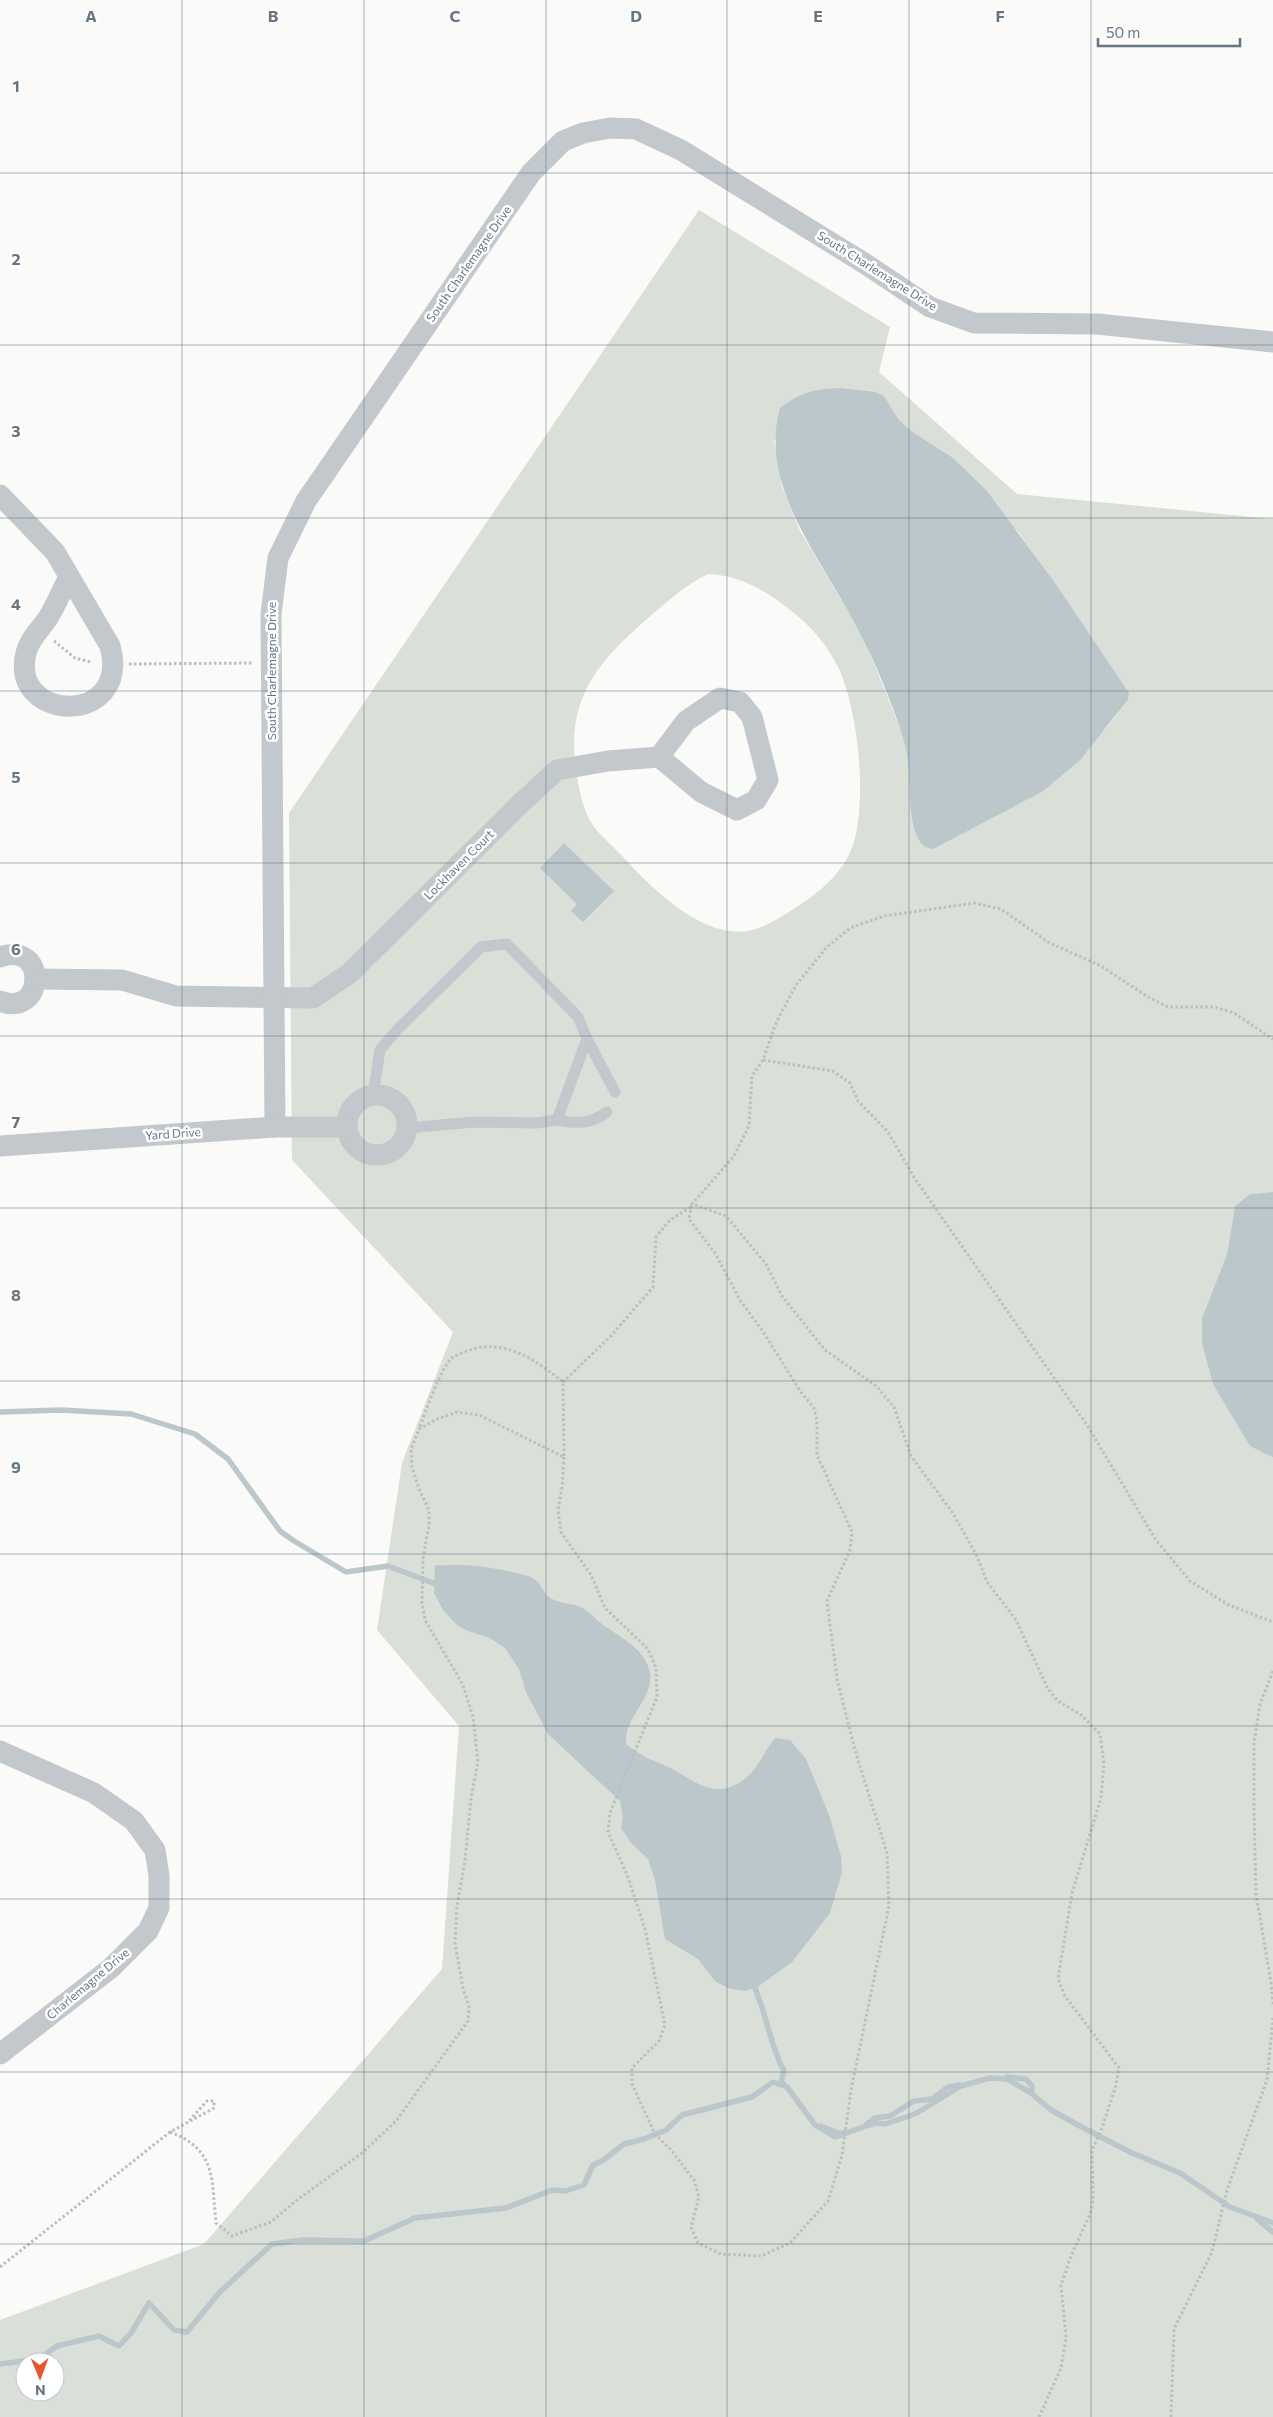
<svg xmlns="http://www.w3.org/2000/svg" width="1273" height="2417" viewBox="0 0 1273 2417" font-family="Commissioner,sans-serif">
	<rect width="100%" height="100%" fill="#fafaf8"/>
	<path fill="#dadfd7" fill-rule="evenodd" d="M699 210 890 327 879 372 1017 494 1273 519V1192L1250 1194 1235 1206 1227 1254 1202 1318 1250 1445 1273 1457V2417H0V2320L204 2244 442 1969 459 1726 377 1630 402 1463 453 1332 292 1160 289 813ZM841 388C873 394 880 386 897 419L1019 533 1129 694 1128 700 1109 725 1042 792 1013 807 920 842 913 821 911 775 906 746 894 713 863 636 800 531 782 487 774 440ZM708 574C734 575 755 585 777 600 802 618 823 637 837 665 858 706 867 797 854 842 846 868 826 887 804 902 789 912 773 923 756 929 709 944 655 892 626 860 615 848 601 837 592 824 584 812 579 790 577 776 564 702 595 664 648 618 668 601 685 585 708 574ZM25 2362H55V2392H25Z"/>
	<g fill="#bbc7cb">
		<path d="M841 388 875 392 884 396 898 419 911 431 953 458 987 491 1055 583 1129 693 1128 700 1080 760 1042 792 933 849C928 848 923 847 920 842 905 817 913 774 905 745 899 724 891 702 882 681 869 648 852 617 834 587 802 532 762 474 780 408 801 392 814 389 841 388Z"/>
		<polygon points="564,843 614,891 583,922 571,911 577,904 540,868"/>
		<polygon points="1273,1192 1273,1457 1272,1457 1250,1446 1213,1384 1202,1343 1202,1318 1227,1254 1235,1206 1250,1194"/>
		<path d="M435 1565C443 1566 449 1565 457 1565 480 1565 506 1570 528 1576 541 1580 542 1593 552 1599 562 1604 571 1603 581 1607 588 1610 595 1619 602 1624 619 1637 647 1649 650 1674 653 1700 624 1717 626 1744 643 1757 647 1758 666 1766 693 1778 714 1804 746 1778 759 1767 764 1751 775 1738L790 1740 806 1759 829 1815 841 1856 842 1872 830 1913 792 1962 759 1986 746 1991 731 1989 716 1982 698 1959 665 1939 655 1880 648 1859 631 1843 621 1828 623 1817 620 1801 548 1734 526 1692 519 1669 505 1648 490 1638 468 1631 457 1625 443 1610 434 1593Z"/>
	</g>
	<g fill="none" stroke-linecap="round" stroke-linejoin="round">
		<g stroke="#bbc7cb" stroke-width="5.5">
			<polyline points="0,1412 61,1410 131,1414 195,1434 228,1459 280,1531 294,1541 346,1572 388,1566 441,1586"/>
			<path d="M754 1980C755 1992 760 2000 763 2011 770 2032 773 2051 784 2071L781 2082 784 2085"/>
			<polyline points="1007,2077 1026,2079 1032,2086 1031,2093"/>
			<polyline points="867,2124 875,2118 890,2116 914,2101 932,2099 948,2087 960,2085"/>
			<polyline points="821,2126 841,2134 845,2132"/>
			<polyline points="1257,2219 1273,2232"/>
			<polyline points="0,2364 39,2359 57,2346 99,2336 119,2346 131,2333 149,2303 174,2330 187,2332 219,2293 272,2244 303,2240 364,2241 415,2218 506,2208 552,2190 565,2191 584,2185 593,2165 602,2161 624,2144 644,2139 666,2130 682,2115 752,2097 773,2082 787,2087 815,2125 835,2137 875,2123 885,2124 915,2114 961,2086 990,2078 1007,2079 1031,2093 1051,2110 1078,2125 1132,2153 1180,2173 1230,2207 1273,2223"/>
		</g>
		<g stroke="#bbbfc2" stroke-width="3" stroke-dasharray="2.5 2.5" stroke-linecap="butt">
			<polyline points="54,641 75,658 91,662"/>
			<polyline points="129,664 253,663"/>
			<polyline points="763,1060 833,1071 850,1083 858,1101 888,1132 915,1179 1087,1425 1156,1540 1190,1581 1229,1605 1273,1622"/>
			<polyline points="563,1382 611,1336 653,1287 656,1237 670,1220 691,1207"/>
			<polyline points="564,1457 562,1488 558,1510 561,1532 591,1575 605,1608 648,1649 656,1668 657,1697 610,1813 608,1832 628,1877 645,1929 665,2025 659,2041 632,2068 632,2084 655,2134 672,2151 694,2180 699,2197 691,2227 698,2243 721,2254 761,2256 790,2243 828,2201 842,2155 851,2090 889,1906 887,1853 855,1750 837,1679 827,1601 850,1550 852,1532 817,1455 817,1421 814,1408 800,1391 764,1333 740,1300 715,1253 689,1219 692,1204"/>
			<polyline points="1273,1671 1260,1704 1254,1744 1254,1812 1256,1894 1271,1982 1273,2005"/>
			<path d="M170 2132C218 2150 211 2181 216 2223L232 2236 271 2222 297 2200 362 2153 396 2121 468 2021 469 2006 463 1989 455 1943 457 1906 465 1861 471 1798 478 1762 473 1717 463 1685 425 1620 422 1603 423 1558 429 1525V1510L419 1489 412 1467 411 1449 419 1429 437 1419 457 1412 479 1415 564 1457 563 1382C536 1360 503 1337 467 1351 463 1353 457 1355 453 1357 441 1366 425 1414 419 1429"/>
			<polyline points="0,2267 170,2132 214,2108 214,2101 207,2101 188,2122"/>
			<polyline points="1039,2417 1061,2368 1066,2337 1061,2285 1071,2256 1090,2214 1093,2201 1092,2150 1102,2128 1116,2085 1119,2068 1065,1996 1058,1979 1072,1893 1101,1798 1104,1765 1100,1734 1081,1715 1058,1701 1048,1689 1016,1620 987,1582 976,1554 952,1512 911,1456 894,1407 876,1386 825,1350 782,1296 766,1264 726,1216 692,1204 734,1156 749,1126 752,1076 763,1060 776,1023 796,985 826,948 850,928 884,916 974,903 1001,909 1048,942 1101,966 1148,997 1168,1007 1214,1007 1234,1013 1273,1039"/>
			<polyline points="1171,2417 1174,2329 1212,2252 1227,2190 1267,2080 1273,2018"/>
		</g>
		<g stroke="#c3c8cc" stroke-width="11">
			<polyline points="587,1039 615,1092"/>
			<polyline points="373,1095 380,1050 396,1031 481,947 507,944 578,1017 587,1039 557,1120 537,1123 473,1122 408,1128"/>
			<path d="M557 1120C577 1124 591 1124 607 1112"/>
		</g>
		<g stroke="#c3c8cc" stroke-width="21">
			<path d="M0 495 55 552 110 646C132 727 9 723 26 653 29 639 40 630 48 618 56 605 62 590 69 577"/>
			<path d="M0 957C48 940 45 1019 0 1001"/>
			<polyline points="36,979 122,980 176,996 313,998 350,973 520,804 557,770 608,761 659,757 701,792 737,810 756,800 768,780 752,717 740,702 720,698 686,721 659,757"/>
			<circle cx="377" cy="1125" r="30"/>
			<polyline points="275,1127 271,614 278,558 306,501 531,173 563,141 583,133 610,128 636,129 681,150 864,263 930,307 974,323 1097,324 1273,342"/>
			<polyline points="0,1146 275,1127 346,1127"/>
			<polyline points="0,1751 94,1793 134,1821 155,1850 159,1876 159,1908 148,1931 111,1968 0,2054"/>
		</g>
	</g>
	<path fill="none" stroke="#657683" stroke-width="1" stroke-opacity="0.55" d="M182 0V2417M364 0V2417M546 0V2417M727 0V2417M909 0V2417M1091 0V2417M0 173H1273M0 345H1273M0 518H1273M0 691H1273M0 863H1273M0 1036H1273M0 1208H1273M0 1381H1273M0 1554H1273M0 1726H1273M0 1899H1273M0 2072H1273M0 2244H1273"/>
	<g text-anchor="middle" stroke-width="5" stroke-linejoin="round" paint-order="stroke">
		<g font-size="12" fill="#657683" stroke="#fff">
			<text transform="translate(469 264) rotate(-55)" y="4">South Charlemagne Drive</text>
			<text transform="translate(877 271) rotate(32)" y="4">South Charlemagne Drive</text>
			<text transform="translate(272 671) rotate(-90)" y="4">South Charlemagne Drive</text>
			<text transform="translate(459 865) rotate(-45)" y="4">Lockhaven Court</text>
			<text transform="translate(173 1134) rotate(-4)" y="4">Yard Drive</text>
			<text transform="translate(88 1984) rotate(-40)" y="4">Charlemagne Drive</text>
		</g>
	</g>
	<g font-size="16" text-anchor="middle" font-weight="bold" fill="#657683" stroke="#fff" stroke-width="5" stroke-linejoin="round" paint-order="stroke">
		<text x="91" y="22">A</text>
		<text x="273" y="22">B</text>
		<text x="455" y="22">C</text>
		<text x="636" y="22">D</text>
		<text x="818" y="22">E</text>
		<text x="1000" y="22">F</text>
		<text x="16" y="92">1</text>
		<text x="16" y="265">2</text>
		<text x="16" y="437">3</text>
		<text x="16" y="610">4</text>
		<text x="16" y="783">5</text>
		<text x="16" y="955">6</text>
		<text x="16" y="1128">7</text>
		<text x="16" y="1301">8</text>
		<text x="16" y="1473">9</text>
	</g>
	<g transform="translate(40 2377) rotate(179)"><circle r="24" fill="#ffffff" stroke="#c1c8cd"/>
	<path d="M0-4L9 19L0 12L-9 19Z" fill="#e4572e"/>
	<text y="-8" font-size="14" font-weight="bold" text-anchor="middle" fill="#657683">N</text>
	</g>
	<path d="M1098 38v8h142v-8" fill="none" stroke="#657683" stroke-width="2.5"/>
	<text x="1106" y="38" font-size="15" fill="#657683" stroke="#ffffff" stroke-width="4" paint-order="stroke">50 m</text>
</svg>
